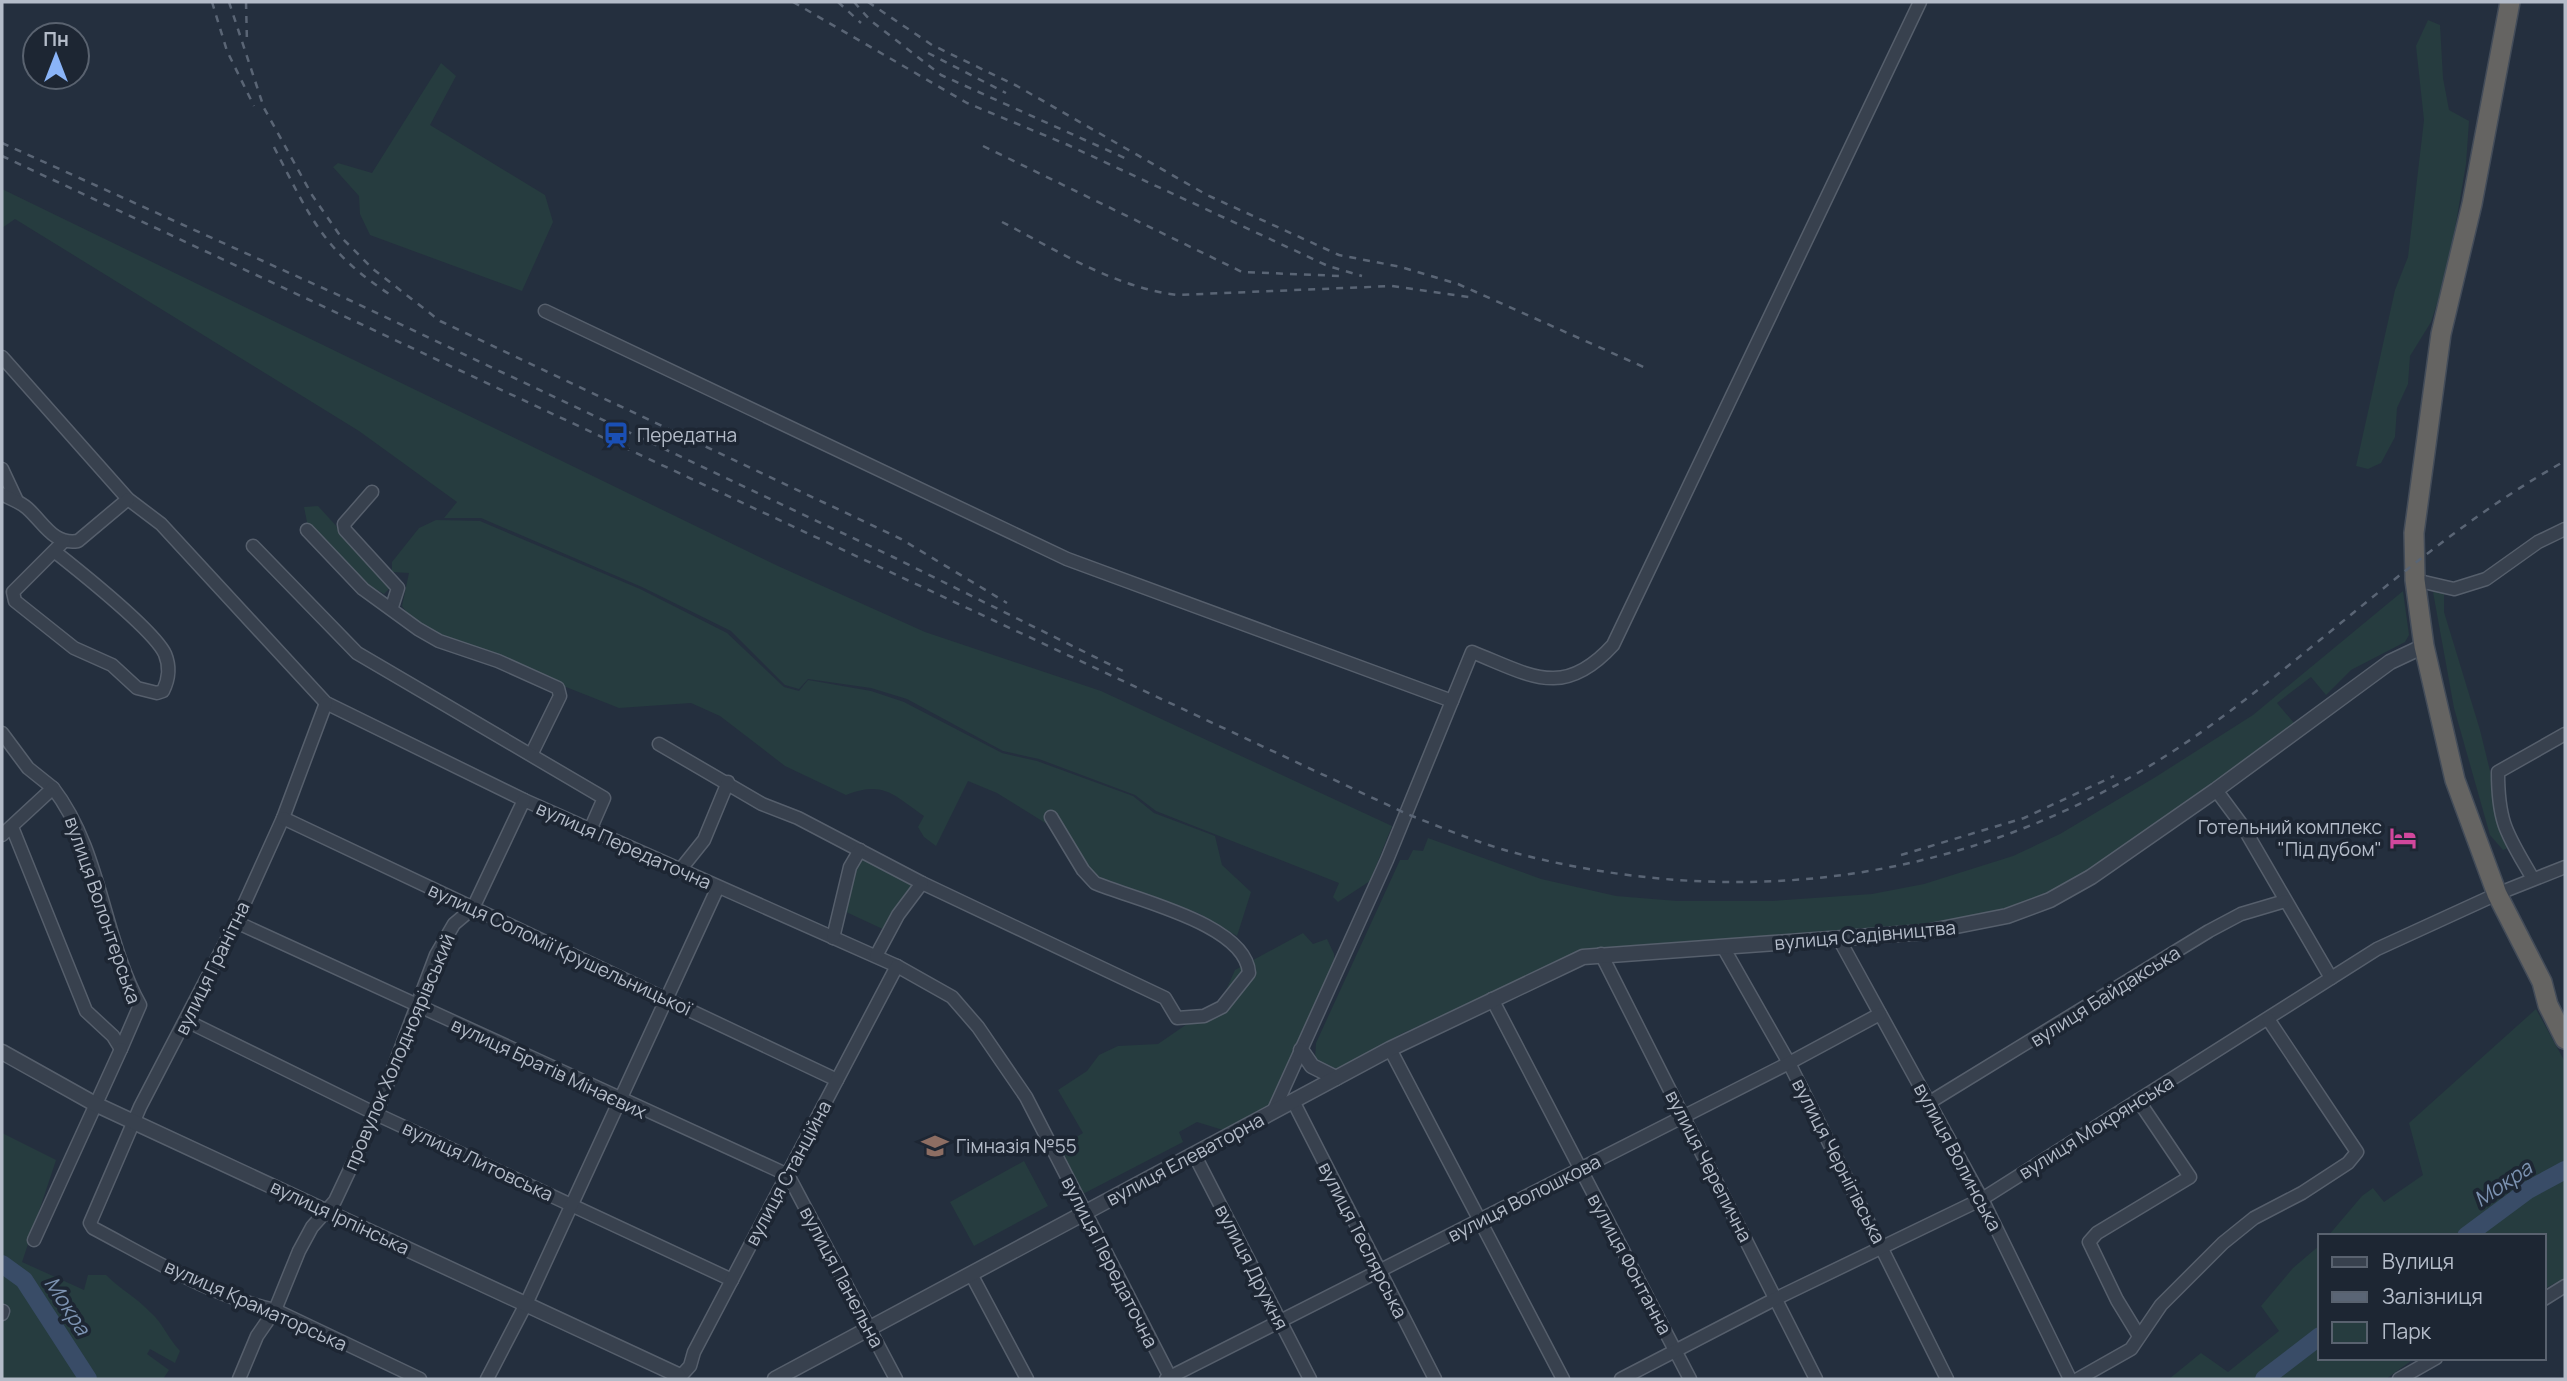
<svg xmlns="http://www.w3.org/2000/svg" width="2567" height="1381" viewBox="0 0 2567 1381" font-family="Manrope,sans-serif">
	<rect width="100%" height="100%" fill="#242f3e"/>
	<g fill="#263c3f">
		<polygon points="2428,20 2440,25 2443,78 2449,110 2469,121 2466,164 2448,270 2431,322 2410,356 2408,384 2397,408 2395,437 2381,463 2368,469 2356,466 2395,290 2408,257 2424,120 2416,46"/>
		<polygon points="441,63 456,76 430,125 545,195 553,222 522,291 370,235 360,214 359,196 333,167 338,163 372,173"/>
		<polygon points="2,189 778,566 925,632 1101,691 1392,826 1370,881 1338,902 1333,897 1339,883 1156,811 1135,795 1039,759 1003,751 907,699 871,688 808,679 799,689 785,685 731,631 642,587 481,518 444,518 457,502 359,431 15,219 2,228"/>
		<polygon points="318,506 381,575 389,589 384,594 364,582 307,522 304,507"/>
		<path d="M436 520 480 521 640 589 727 633 784 687 799 691 808 680 871 691 904 702 1002 753 1037 761 1133 796 1154 813 1215 836 1222 865 1251 892 1237 936 1198 913 1097 876 1069 859 1055 829 997 793 968 781 936 846 924 837 918 827 924 816C894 796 885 780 846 795L785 766 720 716 691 703 619 708 445 639 412 619 402 606 409 573 392 572V562L419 528Z"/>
		<polygon points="2440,590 2444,592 2444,612 2480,730 2502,820 2513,846 2503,850 2490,835 2454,708 2433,592"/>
		<polygon points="2403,591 2409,635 2405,642 2351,670 2326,695 2311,677 2277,703 2294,723 2288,732 2075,880 2005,910 1915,928 1617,949 1473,1002 1403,1033 1339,1068 1327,1069 1315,1059 1316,1043 1400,860 1408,860 1413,850 1423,851 1428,838 1541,879 1616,896 1677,901 1771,901 1872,894 1924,884 2013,856 2060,834 2154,778 2253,715"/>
		<polygon points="862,857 915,885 887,931 844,911 856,865"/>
		<polygon points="1303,933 1313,944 1327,939 1334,954 1335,968 1271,1106 1223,1130 1197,1122 1179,1132 1183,1142 1081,1195 1058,1148 1083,1133 1058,1090 1087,1071 1099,1055 1118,1046 1158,1044 1187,1024 1221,1012 1224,995 1235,970"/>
		<polygon points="2536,1009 2565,1062 2565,1278 2544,1289 2544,1236 2328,1236 2362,1196 2373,1188 2384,1202 2423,1175 2409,1123"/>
		<path d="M2 1133 56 1160 22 1262 84 1290 88 1275H106C120 1289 137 1298 150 1312 163 1323 167 1337 180 1351L175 1363 150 1349 147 1354 169 1370 163 1379H2Z"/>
		<polygon points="1024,1161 1048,1206 974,1246 950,1202"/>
		<polygon points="2320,1245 2320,1358 2415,1358 2386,1379 2169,1379 2201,1353 2228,1372 2279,1331 2261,1306 2293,1268"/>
	</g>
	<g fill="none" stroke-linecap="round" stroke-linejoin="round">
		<g stroke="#394c67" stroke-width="18">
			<polyline points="2466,1236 2528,1190 2565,1170"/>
			<polyline points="2,1264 24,1280 88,1379"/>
			<polyline points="2264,1379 2320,1336"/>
		</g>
		<g stroke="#565f6c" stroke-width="15">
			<g id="minor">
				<polyline points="545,311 1067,559 1452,701"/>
				<polyline points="2,357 128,499 161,524 326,703 524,800 897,966 952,997 978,1027 1026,1097 1171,1379"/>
				<polyline points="2,469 17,501"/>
				<polyline points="372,492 344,524 345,530 398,588 392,607"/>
				<path d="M2 494C10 499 19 501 27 508 44 523 53 545 78 541L128 499"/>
				<polyline points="307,530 363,589 418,629 439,641 498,661 558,688 560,696 532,753"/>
				<polyline points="253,546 357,653 604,798 590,830"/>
				<path d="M54 551C78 570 154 630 165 654 170 666 169 679 163 691L157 693 137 688 112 665 74 648 15 601 13 592 64 541"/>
				<polyline points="2415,580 2454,589 2486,579 2538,542 2565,529"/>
				<path d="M326 703 283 818 236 922 140 1107 90 1223 93 1228C150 1258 211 1296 275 1310L420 1379"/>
				<polyline points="2,733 28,768 53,788"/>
				<path d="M659 744 762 804 798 818 922 883 1165 998 1177 1018 1204 1016 1222 1007 1249 973C1246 924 1135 900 1095 883L1083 870 1051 817"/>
				<polyline points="2216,790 2242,825 2331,978"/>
				<polyline points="283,818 837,1080"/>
				<path d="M2 835 53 788C101 850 103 938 140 1005L121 1049 113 1036 86 1011 12 827"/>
				<polyline points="680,870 704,840 728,782"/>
				<path d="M2533 879C2508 835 2498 825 2498 772L2565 734"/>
				<polyline points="236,922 788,1175 896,1379"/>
				<polyline points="833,938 850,867 860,850"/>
				<polyline points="1839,939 1982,1199 2070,1379"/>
				<polyline points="1723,947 1789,1063 1947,1379"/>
				<polyline points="1601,954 1816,1379"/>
				<polyline points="876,956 898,915 922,883"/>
				<polyline points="1492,999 1690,1379"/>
				<polyline points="187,1021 376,1114 732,1280"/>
				<polyline points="1390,1049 1563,1379"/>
				<polyline points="2138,1100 2190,1177 2097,1233 2089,1242 2117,1300 2139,1336"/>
				<polyline points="1293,1101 1435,1379"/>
				<polyline points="1930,1102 2209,931 2241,914 2285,901"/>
				<path d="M1273 1112 1387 860 1472 652C1530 675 1563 700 1613 645L1920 2"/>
				<polyline points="1194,1154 1310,1379"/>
				<polyline points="34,1240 121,1049"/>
				<polyline points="971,1274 1027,1379"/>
				<polyline points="2544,1299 2565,1286"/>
				<polyline points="2,1314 3,1311"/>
				<polyline points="679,1378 690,1366 694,1352 897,966"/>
				<polyline points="239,1379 257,1336 275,1310 299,1251 312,1227 335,1201 376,1114 436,955 454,924 473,908 524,800"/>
				<polyline points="487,1379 526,1304 718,887"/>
				<polyline points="1166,1379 1789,1063 1880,1014"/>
				<polyline points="1621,1379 1777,1298 1982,1199 2377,949 2497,894 2565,867"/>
				<polyline points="2078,1379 2131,1349 2161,1305 2223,1243 2254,1218 2302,1193 2348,1163 2357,1152 2268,1019"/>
				<polyline points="2399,1379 2436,1358"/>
			</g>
		</g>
		<g stroke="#565f6c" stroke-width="17">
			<g id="tertiary">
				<polyline points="1301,1050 1312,1066 1336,1078"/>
				<polyline points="2,1052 95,1104 678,1375 680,1379"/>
				<polyline points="775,1379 1390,1049 1583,957 1926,932 2007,916 2050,900 2091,877 2216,790 2390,662 2424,646"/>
			</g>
		</g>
		<g stroke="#434c59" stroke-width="22">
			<polyline id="trunk" points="2510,2 2472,204 2441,334 2414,533 2415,580 2424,646 2455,780 2497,894 2542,982 2548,1005 2565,1039"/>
		</g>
		<use href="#minor" stroke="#38414e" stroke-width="12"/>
		<use href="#tertiary" stroke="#38414e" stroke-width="14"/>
		<use href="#trunk" stroke="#656462" stroke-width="19"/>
		<g stroke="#5a6575" stroke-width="2.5" stroke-dasharray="7 7" stroke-linecap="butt">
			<polyline points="212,2 227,51 254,106"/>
			<polyline points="229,2 264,108 312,195 341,237 373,269 440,321 901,539 1007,603"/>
			<polyline points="246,2 247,43"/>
			<polyline points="793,2 967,103 1068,145 1328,266 1362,276"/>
			<polyline points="838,2 861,23"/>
			<polyline points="854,2 870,20 941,75 1127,159"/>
			<polyline points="868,2 932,45 1017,86 1207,195 1339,255 1401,267 1458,284 1648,369"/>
			<polyline points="928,53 1006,93"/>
			<polyline points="2,143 347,299 893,557 1123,671"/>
			<polyline points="983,146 1242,272 1341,276"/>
			<path d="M274 147C310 217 324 253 394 297"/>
			<path d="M2 156 1407 814C1445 829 1483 845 1523 855 1765 916 2004 874 2207 728 2328 641 2434 534 2565 461"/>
			<path d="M1002 222C1058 251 1114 287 1177 295L1392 286 1475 298"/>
			<polyline points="1901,855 2024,818 2114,776"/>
		</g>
	</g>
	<defs>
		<g id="station-bare" transform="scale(2.1)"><path d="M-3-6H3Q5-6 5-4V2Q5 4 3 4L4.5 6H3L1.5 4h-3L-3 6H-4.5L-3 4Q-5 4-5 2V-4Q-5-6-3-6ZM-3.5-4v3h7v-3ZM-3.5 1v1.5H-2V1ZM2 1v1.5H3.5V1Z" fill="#1a4fb4" stroke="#1d2633" stroke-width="2.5" paint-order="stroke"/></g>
		<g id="hotel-bare" transform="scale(2.1)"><path d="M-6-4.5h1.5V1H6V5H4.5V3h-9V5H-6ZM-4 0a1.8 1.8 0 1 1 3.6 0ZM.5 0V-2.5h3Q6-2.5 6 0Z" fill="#d1479c" stroke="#1d2633" stroke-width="2.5" paint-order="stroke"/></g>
		<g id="school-bare" transform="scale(2.1)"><path d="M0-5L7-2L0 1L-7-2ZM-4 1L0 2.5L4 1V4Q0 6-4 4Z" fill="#8d6e63" stroke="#1d2633" stroke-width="2.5" paint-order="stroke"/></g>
	</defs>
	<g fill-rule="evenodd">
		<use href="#station-bare" x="616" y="435"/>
		<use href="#hotel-bare" x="2403" y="838"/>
		<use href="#school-bare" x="935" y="1146"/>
	</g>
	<g text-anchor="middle" stroke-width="7" stroke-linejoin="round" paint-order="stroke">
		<g font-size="19" fill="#b4bcc9" stroke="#1d2633" text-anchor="start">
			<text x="637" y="442">Передатна</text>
			<text x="2382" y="834" text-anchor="end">Готельний комплекс<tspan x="2382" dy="22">"Під дубом"</tspan></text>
			<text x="956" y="1153">Гімназія №55</text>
		</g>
		<g font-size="19" fill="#b4bcc9" stroke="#1d2633">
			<text transform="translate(624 845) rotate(24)" y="7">вулиця Передаточна</text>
			<text transform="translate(103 910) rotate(71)" y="7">вулиця Волонтерська</text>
			<text transform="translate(1865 935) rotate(-5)" y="7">вулиця Садівництва</text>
			<text transform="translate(560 949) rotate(25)" y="7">вулиця Соломії Крушельницької</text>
			<text transform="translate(212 968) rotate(-64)" y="7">вулиця Гранітна</text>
			<text transform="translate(2105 996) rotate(-32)" y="7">вулиця Байдакська</text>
			<text transform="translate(399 1052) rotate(-67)" y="7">провулок Холодноярівський</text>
			<text transform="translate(549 1068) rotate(25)" y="7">вулиця Братів Мінаєвих</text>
			<text transform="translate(2096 1127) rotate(-32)" y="7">вулиця Мокрянська</text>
			<text transform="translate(1958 1157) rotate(62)" y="7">вулиця Волинська</text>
			<text transform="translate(1185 1159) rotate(-28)" y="7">вулиця Елеваторна</text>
			<text transform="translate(478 1161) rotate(25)" y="7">вулиця Литовська</text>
			<text transform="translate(1839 1161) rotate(63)" y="7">вулиця Чернігівська</text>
			<text transform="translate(1709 1166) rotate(63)" y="7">вулиця Черепична</text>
			<text transform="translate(788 1173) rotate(-62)" y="7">вулиця Станційна</text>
			<text transform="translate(1524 1198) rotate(-27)" y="7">вулиця Волошкова</text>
			<text transform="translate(340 1217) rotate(25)" y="7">вулиця Ірпінська</text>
			<text transform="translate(1363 1240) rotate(63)" y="7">вулиця Теслярська</text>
			<text transform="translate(1110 1262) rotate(63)" y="7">вулиця Передаточна</text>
			<text transform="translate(1630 1264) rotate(62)" y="7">вулиця Фонтанна</text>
			<text transform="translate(1252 1267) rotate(63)" y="7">вулиця Дружня</text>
			<text transform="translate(842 1277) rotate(62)" y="7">вулиця Панельна</text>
			<text transform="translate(256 1305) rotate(24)" y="7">вулиця Краматорська</text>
		</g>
		<g font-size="21" font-style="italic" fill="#7c92b1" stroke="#1d2633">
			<text transform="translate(2503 1184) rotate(-34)" y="7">Мокра</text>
			<text transform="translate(67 1306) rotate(57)" y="7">Мокра</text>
		</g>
	</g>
	<rect width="2567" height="1381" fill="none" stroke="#b4bcc9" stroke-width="7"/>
	<rect x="2318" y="1234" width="228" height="126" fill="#1d2633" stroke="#59626f" stroke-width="2"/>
	<rect x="2332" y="1257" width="35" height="10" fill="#38414e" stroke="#59626f" stroke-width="2"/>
	<text x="2382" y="1269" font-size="21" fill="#b4bcc9">Вулиця</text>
	<rect x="2332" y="1292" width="35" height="10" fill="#5a6575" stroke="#59626f" stroke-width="2"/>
	<text x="2382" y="1304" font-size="21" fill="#b4bcc9">Залізниця</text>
	<rect x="2332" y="1322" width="35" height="21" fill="#263c3f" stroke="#59626f" stroke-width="2"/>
	<text x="2382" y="1339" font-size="21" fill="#b4bcc9">Парк</text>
	<g transform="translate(56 56)"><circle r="33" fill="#1d2633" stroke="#59626f" stroke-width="2"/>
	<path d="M0-5L12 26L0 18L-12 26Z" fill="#8ab4f8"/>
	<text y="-10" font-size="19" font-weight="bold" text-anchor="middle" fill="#b4bcc9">Пн</text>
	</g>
</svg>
